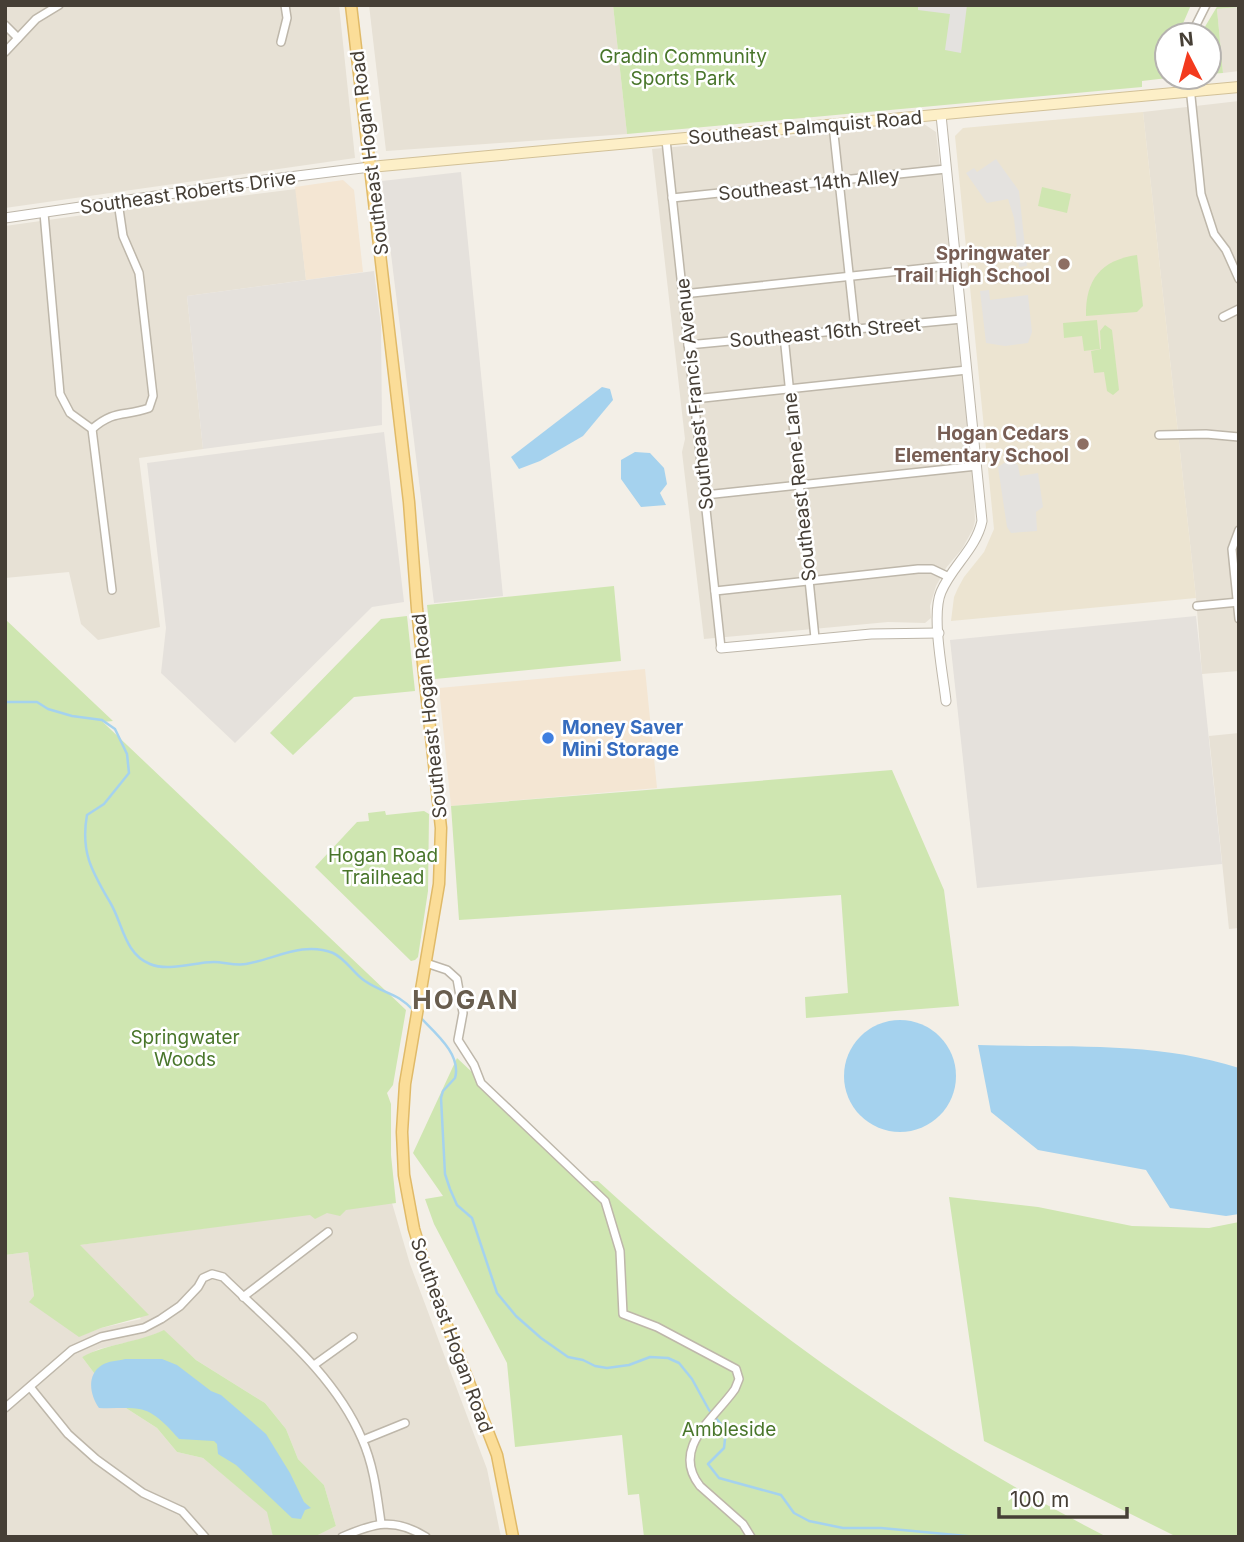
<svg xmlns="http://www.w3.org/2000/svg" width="1244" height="1542" viewBox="0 0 1244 1542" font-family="Inter,sans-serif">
	<rect width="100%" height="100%" fill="#f3efe7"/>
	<g fill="#e7e1d5">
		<polygon points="5,5 339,5 355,158 5,208"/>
		<polygon points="369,5 613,5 627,134 386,151"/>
		<polygon points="1239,7 1239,71 1223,73 1217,9"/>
		<polygon points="1239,101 1239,671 1202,674 1196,598 1143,112"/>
		<polygon points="924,124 936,132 956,306 974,493 975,521 973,529 962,549 946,568 936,586 930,606 931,618 925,623 888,622 704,639 682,452 685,439 652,149"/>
		<polygon points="296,189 306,280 187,296 203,449 139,458 160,627 98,640 81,624 69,572 5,578 5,226 177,202 177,204"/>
		<polygon points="1239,733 1239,928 1229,929 1209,736"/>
		<polygon points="392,1203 410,1264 487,1469 501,1537 314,1537 336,1526 324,1485 298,1459 286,1429 265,1403 196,1360 163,1331 145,1338 99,1349 82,1357 115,1401 157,1428 177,1452 203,1458 268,1512 273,1537 5,1537 5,1255 28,1252 34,1296 79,1336 101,1328 141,1319 79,1245"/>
	</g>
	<g fill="#f4e6d3">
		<polygon points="343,180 354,190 363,272 306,280 295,187"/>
		<polygon points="645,669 657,788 451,806 439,688"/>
	</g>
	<g fill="#e5e1dc">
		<polygon points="461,172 503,596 434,603 382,181"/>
		<polygon points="374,271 381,326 382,425 203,449 187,296"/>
		<polygon points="384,432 404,602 372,607 235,743 161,673 166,628 147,463"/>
		<polygon points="1196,616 1222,864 977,888 950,640"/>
	</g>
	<polygon fill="#ece4d1" points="1143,112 1196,598 951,621 954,597 958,588 964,577 984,552 994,529 955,136 963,128"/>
	<g fill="#cfe6b1">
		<polygon points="613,5 1191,5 1178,35 1167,35 1167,77 1176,77 1142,81 1142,87 627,134"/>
		<polygon points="1218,5 1239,7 1217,9 1223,73 1209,74 1209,35 1200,35"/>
		<polygon points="1042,187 1071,194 1067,213 1038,206"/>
		<path d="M1137 255 1143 306 1137 312 1086 316C1085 280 1101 260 1137 255Z"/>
		<polygon points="1097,320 1100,349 1084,351 1082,336 1064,338 1063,323"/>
		<polygon points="1105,325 1112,330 1119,390 1113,395 1107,391 1104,372 1094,373 1091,351 1101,349 1100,331"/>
		<polygon points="614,586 621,661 435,679 427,605"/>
		<polygon points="407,616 415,691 354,697 293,755 270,733 381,619"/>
		<polygon points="5,619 113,721 103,722 107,726 406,1010 393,1085 387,1093 391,1104 391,1155 396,1203 346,1210 340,1216 327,1213 315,1219 310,1215 80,1245 149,1315 101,1328 79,1337 29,1302 34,1296 28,1252 5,1255"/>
		<polygon points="892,770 944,890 959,1006 806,1018 805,997 848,993 841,895 459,920 451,806"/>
		<polygon points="385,811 386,815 424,811 429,814 428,891 418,957 415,960 411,961 315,867 357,822 369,821 368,813"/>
		<path d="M457 1058 588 1181H598C751 1322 922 1442 1107 1537H644L639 1494 628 1495 622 1435 515 1447 507 1363 434 1224 425 1199 443 1196 413 1153Z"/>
		<polygon points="949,1197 1038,1207 1132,1226 1209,1228 1239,1222 1239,1537 1177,1537 984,1441"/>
		<path d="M164 1330 196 1360 265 1403 286 1429 298 1459 324 1485 336 1526 314 1537H273L267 1512 203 1458 177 1452 157 1428 115 1401 82 1357C108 1343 137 1343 164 1330Z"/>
	</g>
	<g fill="#e4e2df">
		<polygon points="918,5 967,5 961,53 945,50 950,14 918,10"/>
		<polygon points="996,159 1019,191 1027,266 1019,267 1014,218 1008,199 987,203 966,173 974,168 977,172"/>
		<polygon points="989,290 990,300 1028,295 1032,332 1028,343 1005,346 986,343 980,291"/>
		<polygon points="1013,462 1018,465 1020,476 1038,473 1043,507 1036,512 1037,531 1011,533 1007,527 998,467 1004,463"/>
	</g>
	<g fill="#a5d2ee">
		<polygon points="602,387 610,389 613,400 583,436 540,461 519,469 511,457"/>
		<polygon points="635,452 650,453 664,468 667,484 660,493 666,505 641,507 621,479 621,460"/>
		<circle cx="900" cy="1076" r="56"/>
		<path d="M978 1045C1065 1048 1155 1041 1239 1068V1214L1226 1216 1170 1208 1146 1170 1038 1150 991 1112Z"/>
		<path d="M125 1359H162L177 1365 211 1391 221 1395 266 1434 290 1473 304 1502 311 1508 305 1510 301 1519 292 1518 236 1465 218 1454 217 1444 214 1441 179 1439C169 1428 155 1411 139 1409 129 1407 111 1409 99 1408 90 1395 86 1375 102 1365 108 1361 118 1361 125 1359Z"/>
	</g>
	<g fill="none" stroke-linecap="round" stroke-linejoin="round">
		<g stroke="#a5d2ee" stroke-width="2.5">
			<path d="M5 702H37L48 709 72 716 102 720 115 729 127 754 129 773 104 804 87 815C80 853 93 873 111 904 123 925 125 954 150 964 169 972 194 962 214 962 224 962 235 966 246 964 275 959 303 941 333 953 346 959 354 974 365 981 384 994 397 992 414 1011"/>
			<path d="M419 1016C434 1032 462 1054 455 1078L443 1091 441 1098 445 1174 450 1189 457 1205 472 1218 497 1293 516 1316 541 1338 568 1357 583 1360 595 1366 607 1368 629 1365 650 1357 668 1358 679 1363 692 1379 709 1410 726 1430 724 1448 708 1464 719 1478 781 1495 794 1513 809 1521 843 1528H881L977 1537"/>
		</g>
		<g stroke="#beb7aa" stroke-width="10">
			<g id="minor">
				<polyline points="5,25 18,38"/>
				<polyline points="1191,35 1206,5"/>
				<polyline points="281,42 287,18 285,5"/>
				<polyline points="5,52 36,19 59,5"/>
				<polyline points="1189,77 1201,194 1214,234 1226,250 1239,279"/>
				<polyline points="833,125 855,329"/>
				<polyline points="666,140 721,648"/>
				<polyline points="672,198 946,169"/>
				<polyline points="44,213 60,394 70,413 92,429 112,590"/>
				<polyline points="683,294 956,265"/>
				<polyline points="1223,317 1239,309"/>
				<polyline points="784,336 815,638"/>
				<polyline points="688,345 962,319"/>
				<polyline points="694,399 967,370"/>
				<path d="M92 429C115 409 124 417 149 408L153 396 139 273 123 236 118 202"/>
				<polyline points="1159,435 1206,434 1239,437"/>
				<polyline points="705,495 977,466"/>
				<polyline points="1239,530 1232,549 1239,619"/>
				<polyline points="715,591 918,569 932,569 949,577"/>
				<polyline points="1197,606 1239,602"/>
				<path d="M426 963 447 970 457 979 463 1013 458 1040 474 1065 481 1083 605 1201 620 1251 623 1314 657 1327 736 1369 739 1379 735 1389C715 1418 670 1448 700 1486L743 1524 751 1537"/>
				<polyline points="243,1297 328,1232"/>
				<polyline points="314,1365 353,1337"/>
				<polyline points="30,1387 68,1434 96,1459 143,1493 182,1511 205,1537"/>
				<path d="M5 1408 72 1350 101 1337 144 1328 161 1319 180 1306 198 1287 203 1278 212 1274 223 1277C273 1326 334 1373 362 1439 374 1466 377 1495 381 1523"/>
				<polyline points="363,1440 405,1423"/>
				<path d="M342 1537C374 1523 394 1517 426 1537"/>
			</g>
		</g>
		<g stroke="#beb7aa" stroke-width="11">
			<g id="tertiary">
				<path d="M941 115 982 521C976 549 952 566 941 592 931 615 943 674 946 701"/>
				<polyline points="5,218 265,180 370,167"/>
				<polyline points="721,648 871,634 939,633"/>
			</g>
		</g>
		<g stroke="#d2c198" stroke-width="12">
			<polyline id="secondary" points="370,167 1239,87"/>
		</g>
		<g stroke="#e0ba68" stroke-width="13">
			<polyline id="primary" points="351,5 409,502 417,609 441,828 439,884 405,1084 402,1132 404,1175 414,1229 429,1279 497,1455 513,1537"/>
		</g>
		<use href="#minor" stroke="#fff" stroke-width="7"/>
		<use href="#tertiary" stroke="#fff" stroke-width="9"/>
		<use href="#secondary" stroke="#fdefc7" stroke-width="10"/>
		<use href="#primary" stroke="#fbdd98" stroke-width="10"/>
	</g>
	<g fill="#8d6e63" stroke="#fff" stroke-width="2.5">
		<circle cx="1064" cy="264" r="7"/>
		<circle cx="1083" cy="444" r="7"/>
	</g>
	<circle fill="#3f7fe0" stroke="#fff" stroke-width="2.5" cx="548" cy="738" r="7"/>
	<g text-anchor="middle" stroke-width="5" stroke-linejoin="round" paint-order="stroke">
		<g font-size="19" fill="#49762b" stroke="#fff">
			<text x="683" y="63">Gradin Community<tspan x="683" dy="22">Sports Park</tspan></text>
			<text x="383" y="862">Hogan Road<tspan x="383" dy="22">Trailhead</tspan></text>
			<text x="185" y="1044">Springwater<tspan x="185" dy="22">Woods</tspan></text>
			<text x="729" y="1436">Ambleside</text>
		</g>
		<g font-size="19" fill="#463f36" stroke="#fff">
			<text transform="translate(805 127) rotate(-5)" y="7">Southeast Palmquist Road</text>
			<text transform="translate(369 153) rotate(-97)" y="7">Southeast Hogan Road</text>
			<text transform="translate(809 184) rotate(-6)" y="7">Southeast 14th Alley</text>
			<text transform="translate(188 192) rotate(-8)" y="7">Southeast Roberts Drive</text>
			<text transform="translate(825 332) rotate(-5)" y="7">Southeast 16th Street</text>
			<text transform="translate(694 394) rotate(-96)" y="7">Southeast Francis Avenue</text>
			<text transform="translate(799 487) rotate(-96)" y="7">Southeast Rene Lane</text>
			<text transform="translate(429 716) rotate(-96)" y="7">Southeast Hogan Road</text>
			<text transform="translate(452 1335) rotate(70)" y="7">Southeast Hogan Road</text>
		</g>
		<g font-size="19" font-weight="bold" fill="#785e54" stroke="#fff" text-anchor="end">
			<text x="1050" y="260">Springwater<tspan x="1050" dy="22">Trail High School</tspan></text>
			<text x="1069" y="440">Hogan Cedars<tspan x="1069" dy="22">Elementary School</tspan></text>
		</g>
		<g font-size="19" font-weight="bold" fill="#366cbe" stroke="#fff" text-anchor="start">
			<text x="562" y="734">Money Saver<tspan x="562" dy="22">Mini Storage</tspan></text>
		</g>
		<g font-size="26" font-weight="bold" letter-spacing="2" fill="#685d4e" stroke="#fff">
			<text x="466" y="1009">HOGAN</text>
		</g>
	</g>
	<rect width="1244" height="1542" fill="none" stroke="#463f36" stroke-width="14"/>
	<g transform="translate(1188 56) rotate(354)"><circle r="33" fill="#ffffff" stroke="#b5b2af" stroke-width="2"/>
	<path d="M0-5L12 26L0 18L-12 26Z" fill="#f33a1e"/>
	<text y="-10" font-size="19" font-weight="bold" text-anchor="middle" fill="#463f36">N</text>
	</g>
	<path d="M999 1507v10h128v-10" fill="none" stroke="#463f36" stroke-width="3.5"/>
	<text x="1010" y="1507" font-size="21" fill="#463f36" stroke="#ffffff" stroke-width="5" paint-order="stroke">100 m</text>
</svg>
